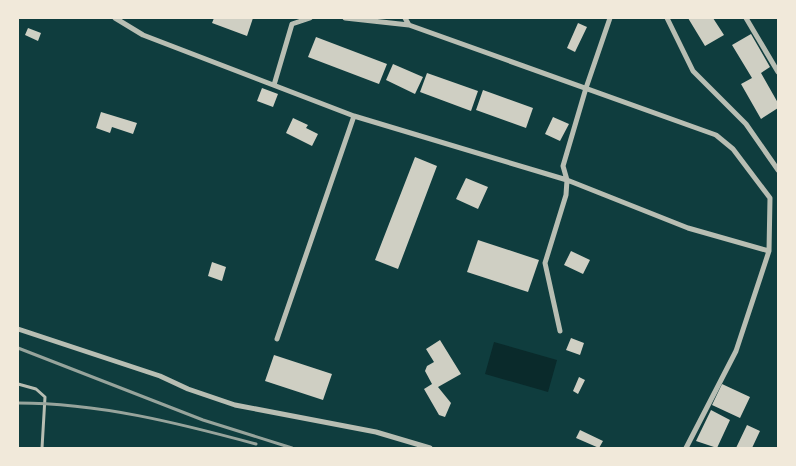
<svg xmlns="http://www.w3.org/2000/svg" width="796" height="466" viewBox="0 0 796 466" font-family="'Playfair Display',serif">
<rect width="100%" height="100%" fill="#0f3d3e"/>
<path fill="#0a2a2b" d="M 494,342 L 557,360 L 548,392 L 485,374 Z"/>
<path fill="#cfcfc3" d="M 214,18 L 253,18 L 247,36 L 212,23 Z
M 688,18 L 713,18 L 724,35 L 705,46 Z
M 578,23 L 587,27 L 575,52 L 567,48 Z
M 28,28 L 41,33 L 38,41 L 25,35 Z
M 751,34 L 770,67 L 761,73 L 778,103 L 778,108 L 761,119 L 741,84 L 752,78 L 732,45 Z
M 316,37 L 387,64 L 379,84 L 308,57 Z
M 393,64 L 423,77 L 415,94 L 386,80 Z
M 427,73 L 478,91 L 471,111 L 420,92 Z
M 262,88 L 278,94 L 273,107 L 257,101 Z
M 483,90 L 533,108 L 526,128 L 476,110 Z
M 101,112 L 137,123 L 133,134 L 112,127 L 110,133 L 96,128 Z
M 553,117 L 569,124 L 560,141 L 545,134 Z
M 293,118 L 308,125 L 306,128 L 318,134 L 312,146 L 286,133 Z
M 415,157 L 437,166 L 398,269 L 375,260 Z
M 466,178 L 488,187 L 478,209 L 456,199 Z
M 478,240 L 539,260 L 528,292 L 467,272 Z
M 571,251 L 590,260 L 583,274 L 564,265 Z
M 212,262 L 226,267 L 222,281 L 208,276 Z
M 571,338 L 584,343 L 580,355 L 566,350 Z
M 440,340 L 461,374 L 438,387 L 451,403 L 445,417 L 439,415 L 424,389 L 432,384 L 425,371 L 427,366 L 434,362 L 426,349 Z
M 274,355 L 332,374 L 323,400 L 265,381 Z
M 579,377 L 585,380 L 578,394 L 573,391 Z
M 722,384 L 750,397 L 740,418 L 712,405 Z
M 711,410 L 730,420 L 717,448 L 696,441 Z
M 747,425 L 760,431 L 752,448 L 736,448 Z
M 580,430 L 603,441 L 599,448 L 576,438 Z"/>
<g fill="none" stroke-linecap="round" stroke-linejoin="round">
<path stroke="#b8beb3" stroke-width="3" d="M 18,384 L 36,389 L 45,397 L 42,448"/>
<path stroke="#b8beb3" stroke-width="5" d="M 115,18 L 143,35 L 354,116 L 567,180 L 688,228 L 769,251 L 736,351 L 686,448
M 345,18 L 409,25 L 716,135 L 733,149 L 770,198 L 769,251
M 405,18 L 409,25
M 667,18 L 693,71 L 746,124 L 778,170
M 746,18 L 778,72
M 274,85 L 292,24 L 310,18
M 18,329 L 160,376 L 188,389 L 235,405 L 376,432 L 430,448
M 560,331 L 545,263 L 566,195 L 567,180 L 563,166 L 586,88 L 610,18
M 277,339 L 354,116"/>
<path stroke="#97a49c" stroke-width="3" d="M 18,348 L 203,420 L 292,448
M 18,403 C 99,403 178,423 256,444"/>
</g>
<rect width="796" height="466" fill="none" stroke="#f1e9da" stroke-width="38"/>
</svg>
